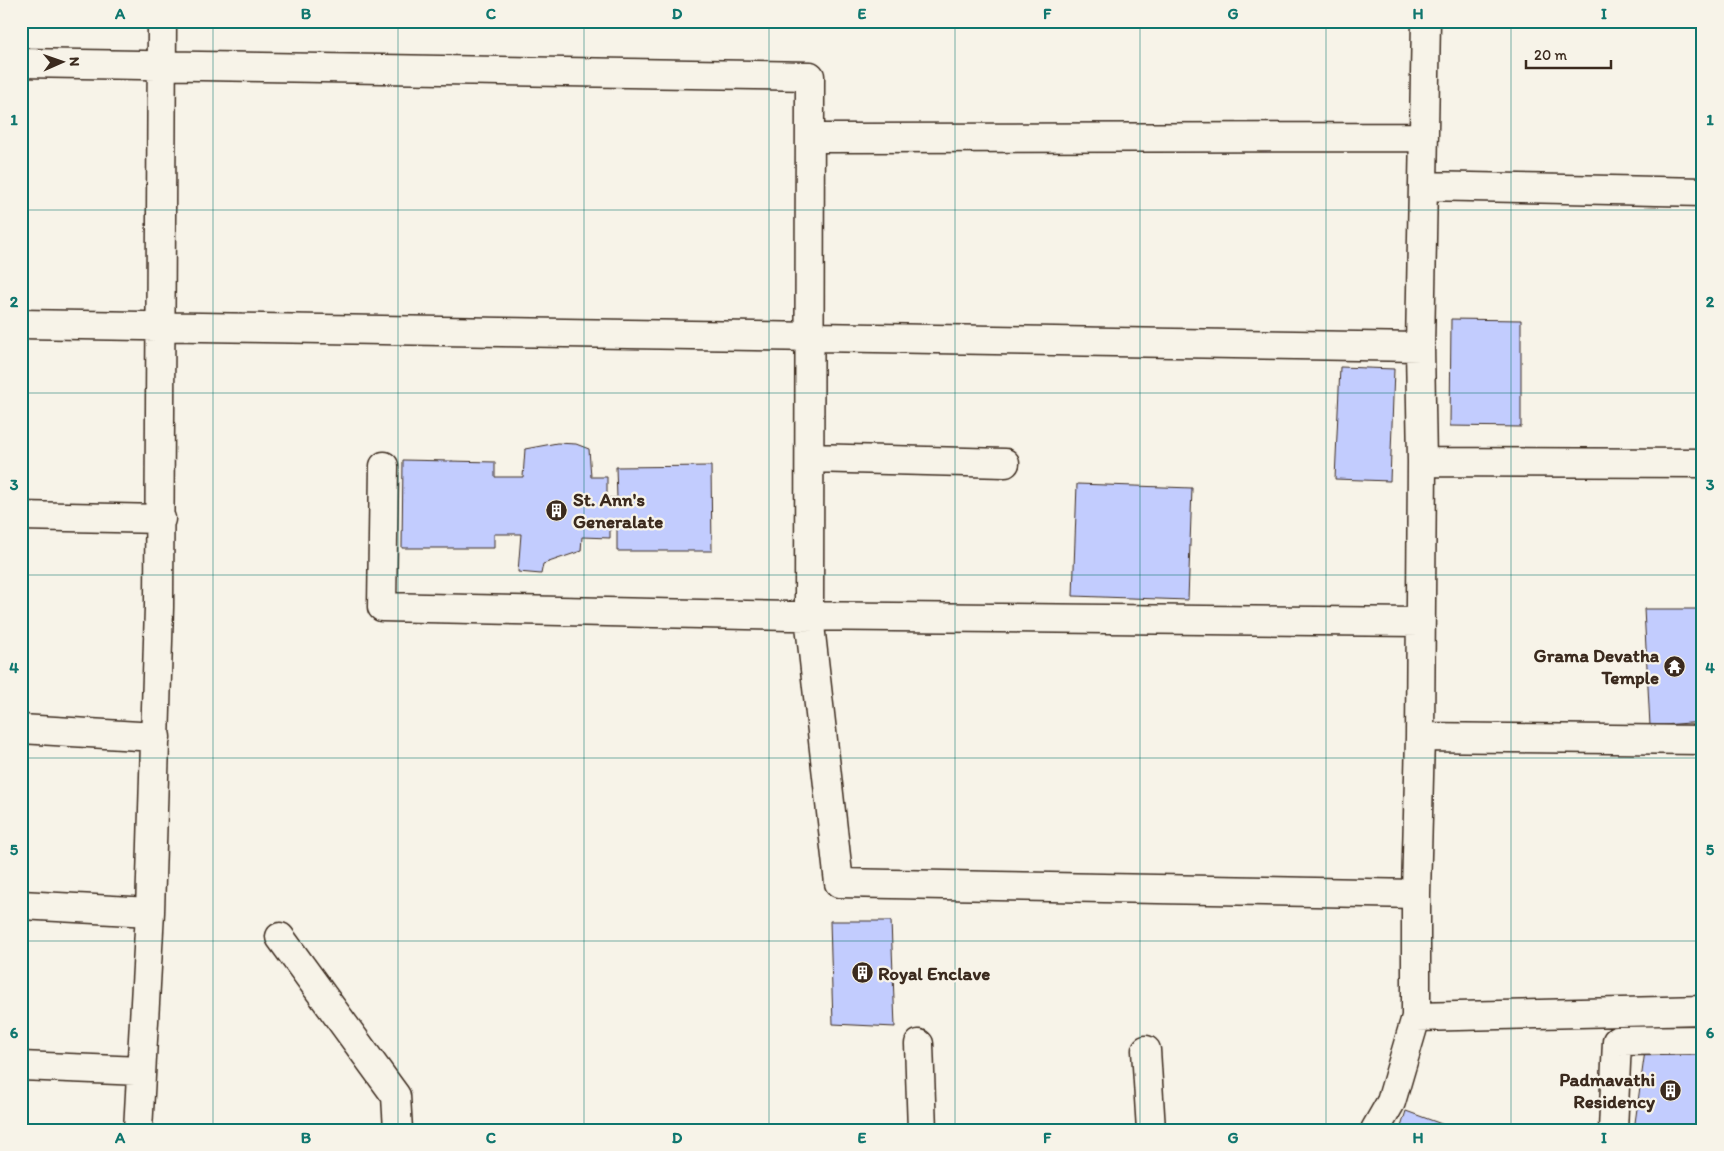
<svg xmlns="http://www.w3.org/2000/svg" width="1724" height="1151" viewBox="0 0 1724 1151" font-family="Itim,sans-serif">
<rect width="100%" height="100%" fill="#f7f3e8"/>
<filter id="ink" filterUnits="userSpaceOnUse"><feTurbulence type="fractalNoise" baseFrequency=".02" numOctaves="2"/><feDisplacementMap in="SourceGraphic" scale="10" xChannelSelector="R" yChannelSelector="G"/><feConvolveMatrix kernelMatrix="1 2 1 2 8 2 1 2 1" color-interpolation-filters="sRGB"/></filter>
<g filter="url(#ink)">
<path fill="#c2ccfe" stroke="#3b2a1e" d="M 1451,319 L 1521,320 L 1521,427 L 1450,426 Z
M 1340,367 L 1394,369 L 1390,481 L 1335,479 Z
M 557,443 L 576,444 L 589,449 L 591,477 L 607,477 L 607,498 L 617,498 L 616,467 L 711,466 L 712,551 L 617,551 L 617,522 L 610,522 L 610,538 L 582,537 L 581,551 L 543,564 L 541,574 L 518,572 L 521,534 L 494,534 L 494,548 L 402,548 L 403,460 L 495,462 L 495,477 L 523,477 L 525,449 Z
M 1077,484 L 1192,488 L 1188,600 L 1073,596 Z
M 1644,609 L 1703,609 L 1703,722 L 1650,726 Z
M 830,921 L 891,921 L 895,1027 L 833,1024 Z
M 1645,1051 L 1703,1051 L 1703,1130 L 1634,1130 Z
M 1406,1111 L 1458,1130 L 1400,1130 Z"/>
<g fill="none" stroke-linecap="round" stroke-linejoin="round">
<defs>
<path id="street" d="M 21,63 L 810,76 L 809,616 L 839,883 L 1416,894
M 810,138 L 1424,137
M 1423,186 L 1703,192
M 21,324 L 1420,347
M 810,458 L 1005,463
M 1422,462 L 1703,463
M 384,466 L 382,607 L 790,616 L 1420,622
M 21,516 L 161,519
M 21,729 L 156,737
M 1420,737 L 1703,740
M 21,905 L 150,912
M 280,937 L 396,1096 L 398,1130
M 1416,1017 L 1703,1010
M 919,1044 L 922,1130
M 1146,1050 L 1151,1130
M 21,1066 L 141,1071
M 138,1130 L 150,912 L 159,607 L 162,21
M 1375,1130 L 1391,1102 L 1416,1017 L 1416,894 L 1420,737 L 1422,462 L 1420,347 L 1426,21
M 1613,1130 L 1617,1041 L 1703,1040"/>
</defs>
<use href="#street" stroke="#3b2a1e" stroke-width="31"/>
<use href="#street" stroke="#f7f3e8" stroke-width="28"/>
</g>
</g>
<path fill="none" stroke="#0f766e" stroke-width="1" stroke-opacity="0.55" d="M 213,21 L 213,1130M 398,21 L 398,1130M 584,21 L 584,1130M 769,21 L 769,1130M 955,21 L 955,1130M 1140,21 L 1140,1130M 1326,21 L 1326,1130M 1511,21 L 1511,1130M 21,210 L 1703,210M 21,393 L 1703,393M 21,575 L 1703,575M 21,758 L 1703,758M 21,941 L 1703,941"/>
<defs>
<symbol id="building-disc" viewBox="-11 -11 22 22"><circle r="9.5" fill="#3b2a1e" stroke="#f7f3e8"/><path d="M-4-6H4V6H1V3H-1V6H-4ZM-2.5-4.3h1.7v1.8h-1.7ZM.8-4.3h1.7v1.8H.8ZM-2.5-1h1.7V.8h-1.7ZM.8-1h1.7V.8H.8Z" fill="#fff"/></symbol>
<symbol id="temple-disc" viewBox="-11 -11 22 22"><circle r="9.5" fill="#3b2a1e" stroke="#f7f3e8"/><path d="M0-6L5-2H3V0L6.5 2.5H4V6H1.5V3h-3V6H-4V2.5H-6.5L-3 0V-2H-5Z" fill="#fff"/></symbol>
</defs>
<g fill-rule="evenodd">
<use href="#building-disc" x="544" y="498" width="25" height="25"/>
<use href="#temple-disc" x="1662" y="654" width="25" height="25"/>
<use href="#building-disc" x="850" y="960" width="25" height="25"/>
<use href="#building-disc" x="1658" y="1078" width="25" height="25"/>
</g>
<g text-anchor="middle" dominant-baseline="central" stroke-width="4.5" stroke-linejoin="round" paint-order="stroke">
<g font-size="19" font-weight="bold" fill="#3b2a1e" stroke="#f7f3e8" text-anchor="start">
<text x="573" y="499">St. Ann's<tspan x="573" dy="22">Generalate</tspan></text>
<text x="1659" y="655" text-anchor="end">Grama Devatha<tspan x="1659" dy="22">Temple</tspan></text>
<text x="878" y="973">Royal Enclave</text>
<text x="1655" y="1079" text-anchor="end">Padmavathi<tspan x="1655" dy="22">Residency</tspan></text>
</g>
</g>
<rect width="1724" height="1151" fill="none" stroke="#f7f3e8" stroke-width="55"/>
<g transform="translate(62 62) rotate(88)" stroke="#f7f3e8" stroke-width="4" paint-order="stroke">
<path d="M0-4L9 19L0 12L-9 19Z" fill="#3b2a1e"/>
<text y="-8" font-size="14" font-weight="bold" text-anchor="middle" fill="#3b2a1e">N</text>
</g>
<path d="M1526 60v8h85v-8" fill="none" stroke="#3b2a1e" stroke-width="2.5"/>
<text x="1534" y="60" font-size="15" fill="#3b2a1e" stroke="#f7f3e8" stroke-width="4" paint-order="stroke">20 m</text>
<rect x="28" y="28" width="1668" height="1096" fill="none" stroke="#0f766e" stroke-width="2"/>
<g font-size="16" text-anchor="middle" font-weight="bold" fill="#0f766e">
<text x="120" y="19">A</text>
<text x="306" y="19">B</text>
<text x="491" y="19">C</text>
<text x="677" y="19">D</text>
<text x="862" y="19">E</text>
<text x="1047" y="19">F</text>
<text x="1233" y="19">G</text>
<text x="1418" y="19">H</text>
<text x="1604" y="19">I</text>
<text x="14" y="125">1</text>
<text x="1710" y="125">1</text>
<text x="14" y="307">2</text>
<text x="1710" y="307">2</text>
<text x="14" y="490">3</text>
<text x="1710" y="490">3</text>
<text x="14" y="673">4</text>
<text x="1710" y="673">4</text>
<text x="14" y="855">5</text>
<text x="1710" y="855">5</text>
<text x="14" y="1038">6</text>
<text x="1710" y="1038">6</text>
<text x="120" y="1143">A</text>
<text x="306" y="1143">B</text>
<text x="491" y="1143">C</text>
<text x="677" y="1143">D</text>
<text x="862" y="1143">E</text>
<text x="1047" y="1143">F</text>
<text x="1233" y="1143">G</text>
<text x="1418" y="1143">H</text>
<text x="1604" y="1143">I</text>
</g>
</svg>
